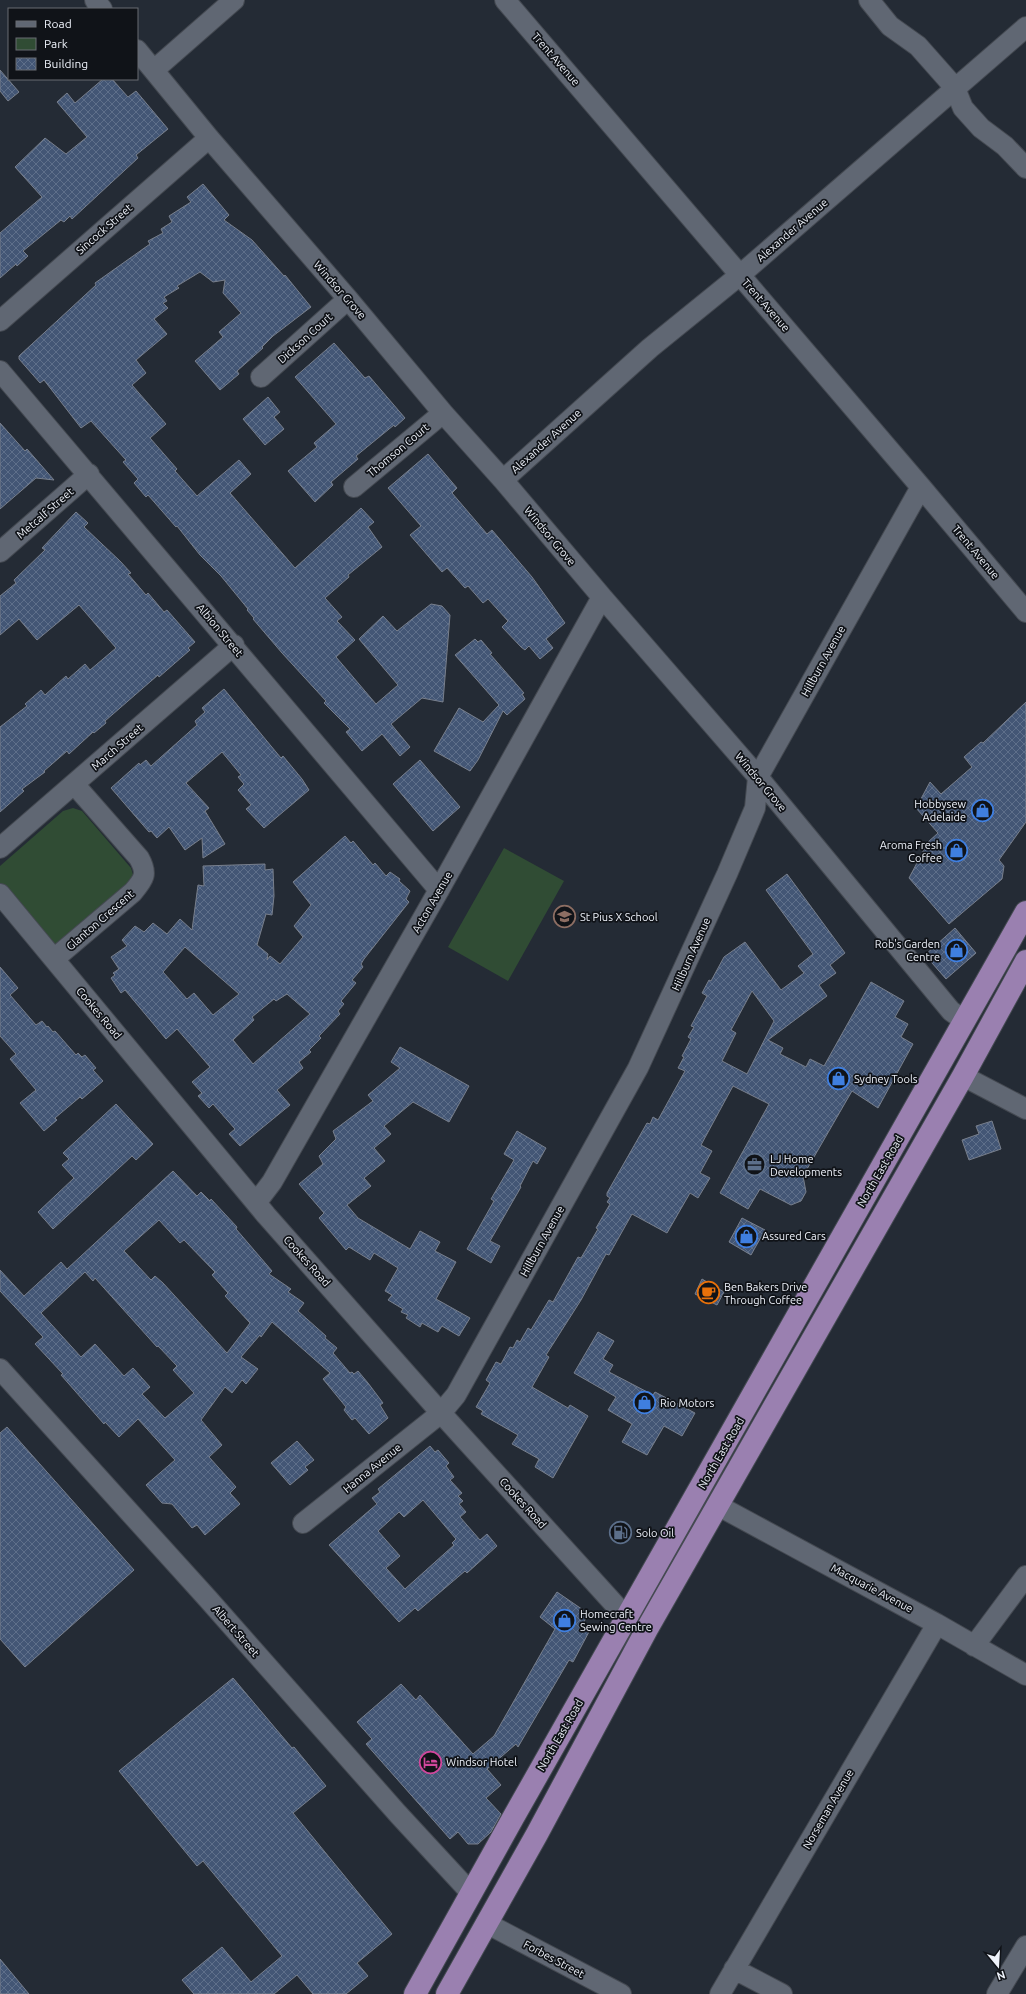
<svg xmlns="http://www.w3.org/2000/svg" width="1026" height="1994" viewBox="0 0 1026 1994" font-family="Ubuntu,sans-serif">
<defs>
<pattern id="building-cross-hatch" width="8" height="8" patternUnits="userSpaceOnUse"><rect width="8" height="8" fill="#435675"/><path d="M0 0l8 8M0 8l8-8" fill="none" stroke="#5e6f8a"/></pattern>
</defs>
<rect width="100%" height="100%" fill="#242b35"/>
<path fill="#304c34" d="M 73,808 L 82,811 L 131,868 L 134,878 L 55,947 L 0,887 L 0,866 L 63,811 Z
M 504,848 L 564,881 L 508,981 L 448,947 Z"/>
<path fill="url(#building-cross-hatch)" stroke="#787f8c" fill-rule="evenodd" d="M 0,70 L 19,92 L 8,101 L 0,91 Z
M 103,79 L 112,79 L 128,97 L 136,91 L 168,129 L 136,155 L 138,158 L 72,219 L 70,216 L 64,222 L 61,220 L 23,251 L 28,256 L 17,266 L 16,264 L 0,278 L 0,233 L 42,197 L 15,167 L 45,138 L 66,154 L 87,137 L 57,102 L 67,93 L 75,103 Z
M 203,184 L 229,215 L 224,220 L 252,240 L 284,276 L 285,275 L 311,307 L 273,336 L 262,347 L 263,348 L 237,371 L 239,374 L 220,390 L 195,361 L 223,337 L 219,332 L 241,313 L 223,293 L 225,280 L 213,282 L 200,272 L 177,286 L 179,288 L 164,297 L 167,301 L 163,303 L 168,308 L 154,319 L 167,334 L 136,360 L 146,373 L 132,385 L 166,424 L 150,438 L 177,469 L 175,471 L 197,496 L 239,460 L 251,474 L 230,493 L 295,568 L 361,508 L 374,522 L 368,527 L 382,547 L 348,575 L 349,577 L 325,598 L 342,617 L 337,621 L 355,640 L 336,657 L 376,704 L 398,685 L 359,639 L 383,616 L 397,631 L 431,604 L 442,606 L 450,615 L 443,702 L 422,698 L 391,724 L 410,747 L 400,756 L 382,734 L 362,751 L 346,732 L 350,729 L 324,703 L 326,701 L 282,653 L 253,619 L 254,618 L 247,610 L 248,609 L 221,576 L 200,555 L 177,526 L 176,527 L 148,495 L 146,497 L 134,483 L 138,479 L 123,462 L 126,460 L 108,440 L 91,421 L 81,428 L 44,380 L 40,383 L 19,359 L 19,356 L 96,285 L 95,283 L 150,244 L 148,241 L 163,233 L 161,229 L 172,222 L 169,216 L 191,202 L 187,197 Z
M 334,343 L 365,378 L 369,376 L 405,418 L 395,427 L 394,425 L 356,456 L 358,459 L 331,482 L 333,485 L 315,502 L 288,471 L 317,447 L 314,443 L 336,424 L 295,377 Z
M 268,397 L 280,412 L 274,417 L 284,429 L 265,445 L 243,419 Z
M 0,423 L 25,451 L 27,449 L 54,480 L 36,478 L 0,509 Z
M 428,454 L 457,488 L 452,493 L 487,534 L 492,530 L 532,577 L 565,623 L 546,639 L 553,648 L 540,659 L 529,646 L 525,650 L 521,647 L 502,627 L 508,621 L 488,599 L 483,603 L 468,586 L 465,588 L 447,568 L 442,572 L 410,535 L 421,526 L 388,488 Z
M 76,512 L 88,523 L 84,527 L 120,561 L 131,573 L 128,574 L 146,595 L 148,593 L 164,612 L 167,610 L 195,642 L 188,648 L 190,650 L 159,677 L 158,675 L 105,721 L 106,723 L 94,733 L 93,732 L 69,754 L 67,751 L 44,771 L 45,772 L 22,789 L 24,791 L 0,812 L 0,727 L 27,706 L 25,704 L 41,690 L 45,695 L 66,676 L 68,679 L 85,664 L 90,670 L 116,648 L 79,605 L 37,640 L 19,619 L 0,635 L 0,596 L 16,583 L 14,580 L 45,550 L 42,548 Z
M 475,639 L 478,642 L 481,640 L 492,653 L 490,654 L 524,693 L 522,694 L 525,699 L 507,715 L 503,711 L 478,760 L 470,771 L 434,751 L 459,708 L 483,722 L 499,705 L 455,655 Z
M 224,689 L 271,746 L 281,758 L 283,756 L 302,779 L 309,790 L 264,828 L 246,809 L 251,805 L 238,790 L 244,784 L 238,777 L 241,775 L 222,752 L 186,783 L 209,808 L 205,811 L 225,844 L 203,858 L 202,838 L 185,850 L 169,827 L 157,838 L 151,831 L 149,832 L 111,788 L 139,763 L 140,765 L 146,760 L 151,766 L 197,725 L 195,721 L 205,712 L 202,708 Z
M 1026,702 L 1026,822 L 999,860 L 1004,866 L 1002,879 L 949,924 L 909,878 L 928,842 L 938,833 L 916,808 L 930,782 L 941,794 L 972,767 L 964,757 L 981,742 L 983,743 Z
M 420,760 L 460,807 L 433,831 L 393,784 Z
M 345,836 L 351,843 L 353,841 L 373,865 L 375,863 L 386,876 L 390,872 L 400,879 L 399,881 L 410,891 L 406,899 L 409,902 L 364,959 L 361,964 L 363,967 L 352,980 L 356,983 L 341,1001 L 344,1004 L 338,1011 L 340,1014 L 319,1036 L 321,1038 L 309,1050 L 311,1052 L 299,1062 L 303,1068 L 277,1090 L 290,1105 L 240,1146 L 229,1134 L 235,1129 L 213,1104 L 209,1108 L 198,1096 L 202,1093 L 192,1082 L 210,1067 L 177,1029 L 166,1039 L 125,990 L 121,993 L 111,978 L 115,975 L 113,973 L 119,969 L 111,957 L 127,946 L 122,940 L 135,926 L 144,932 L 153,923 L 167,934 L 180,919 L 192,930 L 198,885 L 204,886 L 203,866 L 265,864 L 265,870 L 273,869 L 274,896 L 272,915 L 266,914 L 257,945 L 268,954 L 267,960 L 270,956 L 280,964 L 303,937 L 294,926 L 311,905 L 293,882 ZM 185,947 L 239,994 L 213,1015 L 194,993 L 187,999 L 163,972 ZM 287,994 L 310,1014 L 253,1064 L 233,1040 L 254,1020 L 252,1017 L 274,999 L 276,1001 Z
M 787,874 L 845,953 L 830,965 L 836,973 L 819,985 L 827,996 L 768,1040 L 783,1048 L 780,1054 L 806,1067 L 810,1059 L 824,1066 L 871,982 L 904,1001 L 895,1017 L 908,1024 L 901,1037 L 913,1044 L 878,1108 L 852,1091 L 803,1176 L 806,1192 L 801,1201 L 791,1205 L 760,1189 L 748,1209 L 720,1193 L 769,1104 L 733,1086 L 701,1145 L 712,1151 L 700,1173 L 710,1178 L 698,1198 L 690,1193 L 667,1233 L 632,1214 L 609,1255 L 606,1254 L 581,1300 L 546,1355 L 549,1357 L 532,1387 L 568,1408 L 570,1405 L 588,1416 L 553,1478 L 535,1467 L 539,1459 L 512,1444 L 518,1435 L 481,1414 L 483,1411 L 476,1407 L 490,1383 L 486,1380 L 496,1362 L 501,1364 L 510,1347 L 513,1348 L 517,1340 L 520,1342 L 528,1328 L 531,1330 L 549,1300 L 553,1302 L 578,1257 L 581,1258 L 598,1229 L 596,1228 L 610,1204 L 607,1202 L 610,1198 L 607,1196 L 607,1193 L 647,1123 L 650,1124 L 653,1117 L 658,1120 L 685,1071 L 678,1068 L 684,1057 L 682,1056 L 691,1039 L 688,1037 L 694,1027 L 691,1026 L 707,996 L 702,993 L 709,980 L 711,981 L 724,957 L 745,942 L 781,990 L 804,973 L 798,966 L 813,954 L 766,890 ZM 752,991 L 774,1021 L 747,1074 L 722,1061 L 736,1033 L 731,1030 Z
M 955,928 L 976,953 L 946,979 L 925,955 Z
M 0,967 L 18,988 L 10,995 L 36,1025 L 42,1021 L 47,1027 L 48,1026 L 53,1032 L 55,1031 L 76,1055 L 78,1053 L 82,1057 L 85,1055 L 96,1068 L 93,1070 L 103,1081 L 82,1099 L 80,1097 L 55,1118 L 57,1120 L 44,1131 L 20,1103 L 36,1090 L 10,1059 L 16,1054 L 0,1036 Z
M 400,1047 L 469,1086 L 449,1122 L 413,1102 L 384,1126 L 391,1134 L 374,1148 L 385,1161 L 364,1178 L 371,1186 L 347,1205 L 358,1218 L 410,1249 L 420,1231 L 440,1242 L 435,1251 L 456,1262 L 436,1299 L 470,1318 L 459,1336 L 442,1326 L 438,1332 L 422,1323 L 420,1327 L 406,1318 L 408,1315 L 401,1312 L 403,1309 L 388,1300 L 392,1295 L 385,1291 L 398,1268 L 374,1253 L 370,1260 L 349,1247 L 346,1250 L 319,1218 L 324,1213 L 299,1184 L 323,1164 L 319,1156 L 336,1139 L 333,1131 L 373,1101 L 368,1095 L 400,1068 L 391,1062 Z
M 116,1104 L 153,1144 L 136,1160 L 132,1156 L 53,1229 L 38,1212 L 74,1178 L 62,1165 L 69,1159 L 63,1153 Z
M 992,1121 L 1001,1149 L 969,1160 L 962,1140 L 979,1134 L 976,1126 Z
M 517,1131 L 546,1148 L 537,1164 L 533,1161 L 520,1186 L 521,1187 L 490,1241 L 500,1246 L 491,1263 L 467,1249 L 494,1201 L 491,1199 L 514,1160 L 504,1154 Z
M 173,1171 L 197,1196 L 201,1192 L 210,1201 L 211,1199 L 237,1227 L 236,1229 L 272,1271 L 269,1274 L 291,1289 L 288,1292 L 304,1303 L 298,1311 L 326,1336 L 325,1338 L 337,1348 L 333,1353 L 350,1373 L 352,1372 L 354,1374 L 358,1371 L 368,1383 L 383,1403 L 380,1405 L 388,1418 L 369,1434 L 355,1418 L 352,1420 L 344,1410 L 346,1407 L 323,1379 L 330,1373 L 272,1322 L 261,1337 L 260,1335 L 241,1357 L 258,1369 L 246,1384 L 242,1380 L 232,1393 L 225,1387 L 201,1420 L 222,1445 L 209,1457 L 236,1487 L 230,1493 L 240,1504 L 205,1535 L 197,1525 L 192,1528 L 172,1504 L 162,1503 L 146,1485 L 175,1460 L 138,1419 L 119,1437 L 105,1422 L 104,1424 L 61,1375 L 63,1374 L 35,1344 L 43,1337 L 0,1291 L 0,1270 L 24,1296 L 61,1262 L 67,1269 ZM 159,1220 L 180,1243 L 184,1240 L 215,1272 L 212,1275 L 228,1293 L 225,1296 L 250,1323 L 227,1353 L 163,1283 L 155,1276 L 151,1280 L 124,1251 ZM 85,1272 L 93,1281 L 95,1278 L 157,1347 L 158,1346 L 177,1366 L 173,1370 L 194,1393 L 165,1418 L 142,1394 L 150,1387 L 133,1368 L 124,1376 L 95,1344 L 81,1357 L 41,1313 Z
M 742,1218 L 765,1230 L 751,1255 L 729,1242 Z
M 702,1279 L 724,1292 L 717,1305 L 695,1294 Z
M 598,1332 L 614,1341 L 603,1359 L 613,1365 L 609,1372 L 653,1395 L 655,1392 L 695,1413 L 682,1436 L 664,1426 L 647,1455 L 622,1442 L 632,1424 L 608,1410 L 616,1397 L 574,1373 Z
M 7,1427 L 134,1570 L 25,1667 L 0,1639 L 0,1433 Z
M 297,1441 L 314,1460 L 305,1467 L 308,1470 L 290,1485 L 271,1463 Z
M 430,1446 L 435,1452 L 438,1450 L 449,1463 L 446,1466 L 454,1477 L 450,1480 L 462,1493 L 458,1496 L 463,1501 L 459,1504 L 466,1512 L 460,1517 L 480,1540 L 487,1534 L 497,1546 L 467,1573 L 465,1571 L 418,1611 L 415,1608 L 399,1622 L 329,1545 L 377,1504 L 372,1498 L 380,1492 L 378,1489 ZM 423,1500 L 456,1539 L 452,1543 L 454,1545 L 405,1589 L 386,1568 L 400,1556 L 378,1531 L 399,1512 L 404,1517 Z
M 557,1592 L 589,1614 L 583,1623 L 591,1628 L 573,1662 L 569,1660 L 518,1747 L 516,1744 L 487,1769 L 501,1785 L 486,1798 L 501,1814 L 491,1832 L 478,1844 L 468,1844 L 458,1832 L 450,1839 L 366,1744 L 372,1739 L 357,1722 L 401,1684 L 416,1700 L 420,1695 L 473,1754 L 494,1736 L 555,1629 L 540,1617 Z
M 233,1678 L 292,1748 L 294,1747 L 326,1786 L 293,1813 L 392,1934 L 357,1963 L 368,1976 L 346,1994 L 313,1994 L 297,1975 L 274,1994 L 194,1994 L 182,1980 L 222,1947 L 251,1982 L 282,1956 L 203,1861 L 197,1866 L 119,1771 Z
M 0,1959 L 29,1994 L 0,1994 Z"/>
<g fill="none" stroke-linecap="round" stroke-linejoin="round">
<defs>
<path id="minor" d="M 95,0 L 102,9
M 505,0 L 921,487 L 1026,612
M 869,0 L 890,26 L 918,46 L 949,81 L 955,88 L 963,108 L 981,128 L 1005,146 L 1026,168
M 137,50 L 209,138 L 348,299 L 443,413 L 503,480 L 602,597 L 758,777 L 951,1011 L 965,1021
M 154,70 L 234,0
M 0,321 L 209,138
M 0,371 L 439,890
M 261,377 L 348,299
M 503,480 L 650,348 L 740,275 L 1026,27
M 354,487 L 443,413
M 0,552 L 89,474
M 0,848 L 234,645
M 0,894 L 266,1215 L 441,1413 L 627,1618
M 54,959 L 133,892 C 144,879 148,874 139,858 L 74,784
M 963,1076 L 1026,1109
M 256,1203 L 272,1182 L 439,890 L 602,597
M 0,1369 L 208,1599 L 398,1814 L 471,1893
M 717,1505 L 937,1624 L 1026,1675
M 303,1523 L 441,1413 L 456,1395 L 638,1068 L 727,874 L 755,808 L 758,777 L 921,487
M 974,1646 L 1026,1576
M 486,1923 L 621,1994
M 734,1969 L 782,1994
M 720,1994 L 937,1624
M 997,1994 L 1026,1946"/>
<path id="trunk" d="M 415,1994 L 513,1818 L 1026,912
M 447,1994 L 537,1834 L 647,1629 L 963,1076 L 1026,961"/>
</defs>
<use href="#minor" stroke="#444951" stroke-width="22"/>
<use href="#trunk" stroke="#444951" stroke-width="24"/>
<use href="#minor" stroke="#606773" stroke-width="20"/>
<use href="#trunk" stroke="#9a80b0" stroke-width="22"/>
</g>
<defs>
<symbol id="shop-ring" viewBox="-11 -11 22 22"><circle r="9.5" fill="#101318" stroke="#3f7fe0" stroke-width="1.5"/><path d="M-5-2.5h2.3a2.7 3.5 0 0 1 5.4 0H5L5.5 6h-11ZM-1.5-2.5h3a1.5 2.3 0 0 0-3 0Z" fill="#3f7fe0"/></symbol>
<symbol id="school-ring" viewBox="-11 -11 22 22"><circle r="9.5" fill="#101318" stroke="#8d6e63" stroke-width="1.5"/><path d="M0-5L7-2L0 1L-7-2ZM-4 1L0 2.5L4 1V4Q0 6-4 4Z" fill="#8d6e63"/></symbol>
<symbol id="office-ring" viewBox="-11 -11 22 22"><circle r="9.5" fill="#101318" stroke="#5c6f8a" stroke-width="1.5"/><path d="M-6-3h4V-5.5h4V-3h4V5H-6ZM-1-4.5V-3h2v-1.5ZM-6 0V1H6V0Z" fill="#5c6f8a"/></symbol>
<symbol id="cafe-ring" viewBox="-11 -11 22 22"><circle r="9.5" fill="#101318" stroke="#e8710a" stroke-width="1.5"/><path d="M-5.5-4.5H6V0H3Q3 3.5 0 3.5H-2.5Q-5.5 3.5-5.5 0ZM3-3.2v2h1.7v-2ZM-6 4.5H4V6H-6Z" fill="#e8710a"/></symbol>
<symbol id="fuel-ring" viewBox="-11 -11 22 22"><circle r="9.5" fill="#101318" stroke="#5c6f8a" stroke-width="1.5"/><path d="M-5.5-6h7V0h2V4h1.3V-2.5L3-4.5l.8-.8L6-3V5H2.5V1h-1V6h-7ZM-4.2-4.7v3.2H.2V-4.7Z" fill="#5c6f8a"/></symbol>
<symbol id="hotel-ring" viewBox="-11 -11 22 22"><circle r="9.5" fill="#101318" stroke="#d1479c" stroke-width="1.5"/><path d="M-6-4.5h1.5V1H6V5H4.5V3h-9V5H-6ZM-4 0a1.8 1.8 0 1 1 3.6 0ZM.5 0V-2.5h3Q6-2.5 6 0Z" fill="#d1479c"/></symbol>
</defs>
<g fill-rule="evenodd">
<use href="#shop-ring" x="970" y="798" width="25" height="25"/>
<use href="#shop-ring" x="944" y="838" width="25" height="25"/>
<use href="#school-ring" x="552" y="904" width="25" height="25"/>
<use href="#shop-ring" x="944" y="938" width="25" height="25"/>
<use href="#shop-ring" x="826" y="1066" width="25" height="25"/>
<use href="#office-ring" x="742" y="1152" width="25" height="25"/>
<use href="#shop-ring" x="734" y="1224" width="25" height="25"/>
<use href="#cafe-ring" x="696" y="1280" width="25" height="25"/>
<use href="#shop-ring" x="632" y="1390" width="25" height="25"/>
<use href="#fuel-ring" x="608" y="1520" width="25" height="25"/>
<use href="#shop-ring" x="552" y="1608" width="25" height="25"/>
<use href="#hotel-ring" x="418" y="1750" width="25" height="25"/>
</g>
<g text-anchor="middle" dominant-baseline="central" stroke-width="3.5" stroke-linejoin="round" paint-order="stroke">
<g font-size="11" fill="#eef2fa" stroke="#101318">
<text transform="translate(556 59) rotate(49)">Trent Avenue</text>
<text transform="translate(104 229) rotate(-41)">Sincock Street</text>
<text transform="translate(792 230) rotate(-41)">Alexander Avenue</text>
<text transform="translate(340 290) rotate(49)">Windsor Grove</text>
<text transform="translate(766 305) rotate(49)">Trent Avenue</text>
<text transform="translate(305 338) rotate(-42)">Dickson Court</text>
<text transform="translate(546 441) rotate(-42)">Alexander Avenue</text>
<text transform="translate(398 450) rotate(-40)">Thomson Court</text>
<text transform="translate(45 513) rotate(-41)">Metcalf Street</text>
<text transform="translate(550 536) rotate(50)">Windsor Grove</text>
<text transform="translate(976 552) rotate(50)">Trent Avenue</text>
<text transform="translate(220 630) rotate(50)">Albion Street</text>
<text transform="translate(823 661) rotate(-61)">Hillburn Avenue</text>
<text transform="translate(117 747) rotate(-41)">March Street</text>
<text transform="translate(761 782) rotate(50)">Windsor Grove</text>
<text transform="translate(432 902) rotate(-60)">Acton Avenue</text>
<text transform="translate(100 920) rotate(-41)">Glanton Crescent</text>
<text transform="translate(691 954) rotate(-66)">Hillburn Avenue</text>
<text transform="translate(99 1013) rotate(50)">Cookes Road</text>
<text transform="translate(880 1171) rotate(-60)">North East Road</text>
<text transform="translate(542 1241) rotate(-61)">Hillburn Avenue</text>
<text transform="translate(307 1261) rotate(48)">Cookes Road</text>
<text transform="translate(721 1453) rotate(-60)">North East Road</text>
<text transform="translate(372 1468) rotate(-39)">Hanna Avenue</text>
<text transform="translate(523 1503) rotate(48)">Cookes Road</text>
<text transform="translate(872 1588) rotate(28)">Macquarie Avenue</text>
<text transform="translate(236 1631) rotate(49)">Albert Street</text>
<text transform="translate(560 1735) rotate(-60)">North East Road</text>
<text transform="translate(828 1809) rotate(-60)">Norseman Avenue</text>
<text transform="translate(554 1959) rotate(28)">Forbes Street</text>
</g>
<g font-size="11" fill="#eef2fa" stroke="#101318" text-anchor="start">
<text x="966" y="804" text-anchor="end">Hobbysew<tspan x="966" dy="13">Adelaide</tspan></text>
<text x="942" y="845" text-anchor="end">Aroma Fresh<tspan x="942" dy="13">Coffee</tspan></text>
<text x="580" y="917">St Pius X School</text>
<text x="940" y="944" text-anchor="end">Rob's Garden<tspan x="940" dy="13">Centre</tspan></text>
<text x="854" y="1079">Sydney Tools</text>
<text x="770" y="1159">LJ Home<tspan x="770" dy="13">Developments</tspan></text>
<text x="762" y="1236">Assured Cars</text>
<text x="724" y="1287">Ben Bakers Drive<tspan x="724" dy="13">Through Coffee</tspan></text>
<text x="660" y="1403">Rio Motors</text>
<text x="636" y="1533">Solo Oil</text>
<text x="580" y="1614">Homecraft<tspan x="580" dy="13">Sewing Centre</tspan></text>
<text x="446" y="1762">Windsor Hotel</text>
</g>
</g>
<rect x="8" y="8" width="130" height="72" fill="#101318" stroke="#696c72"/>
<rect x="16" y="21" width="20" height="6" fill="#606773" stroke="#696c72"/>
<text x="44" y="28" font-size="12" fill="#eef2fa">Road</text>
<rect x="16" y="38" width="20" height="12" fill="#304c34" stroke="#696c72"/>
<text x="44" y="48" font-size="12" fill="#eef2fa">Park</text>
<rect x="16" y="58" width="20" height="12" fill="url(#building-cross-hatch)" stroke="#696c72"/>
<text x="44" y="68" font-size="12" fill="#eef2fa">Building</text>
<g transform="translate(998 1966) rotate(162)" stroke="#101318" stroke-width="3" paint-order="stroke">
<path d="M0-3L7 15L0 10L-7 15Z" fill="#eef2fa"/>
<text y="-6" font-size="11" font-weight="bold" text-anchor="middle" fill="#eef2fa">N</text>
</g>
</svg>
